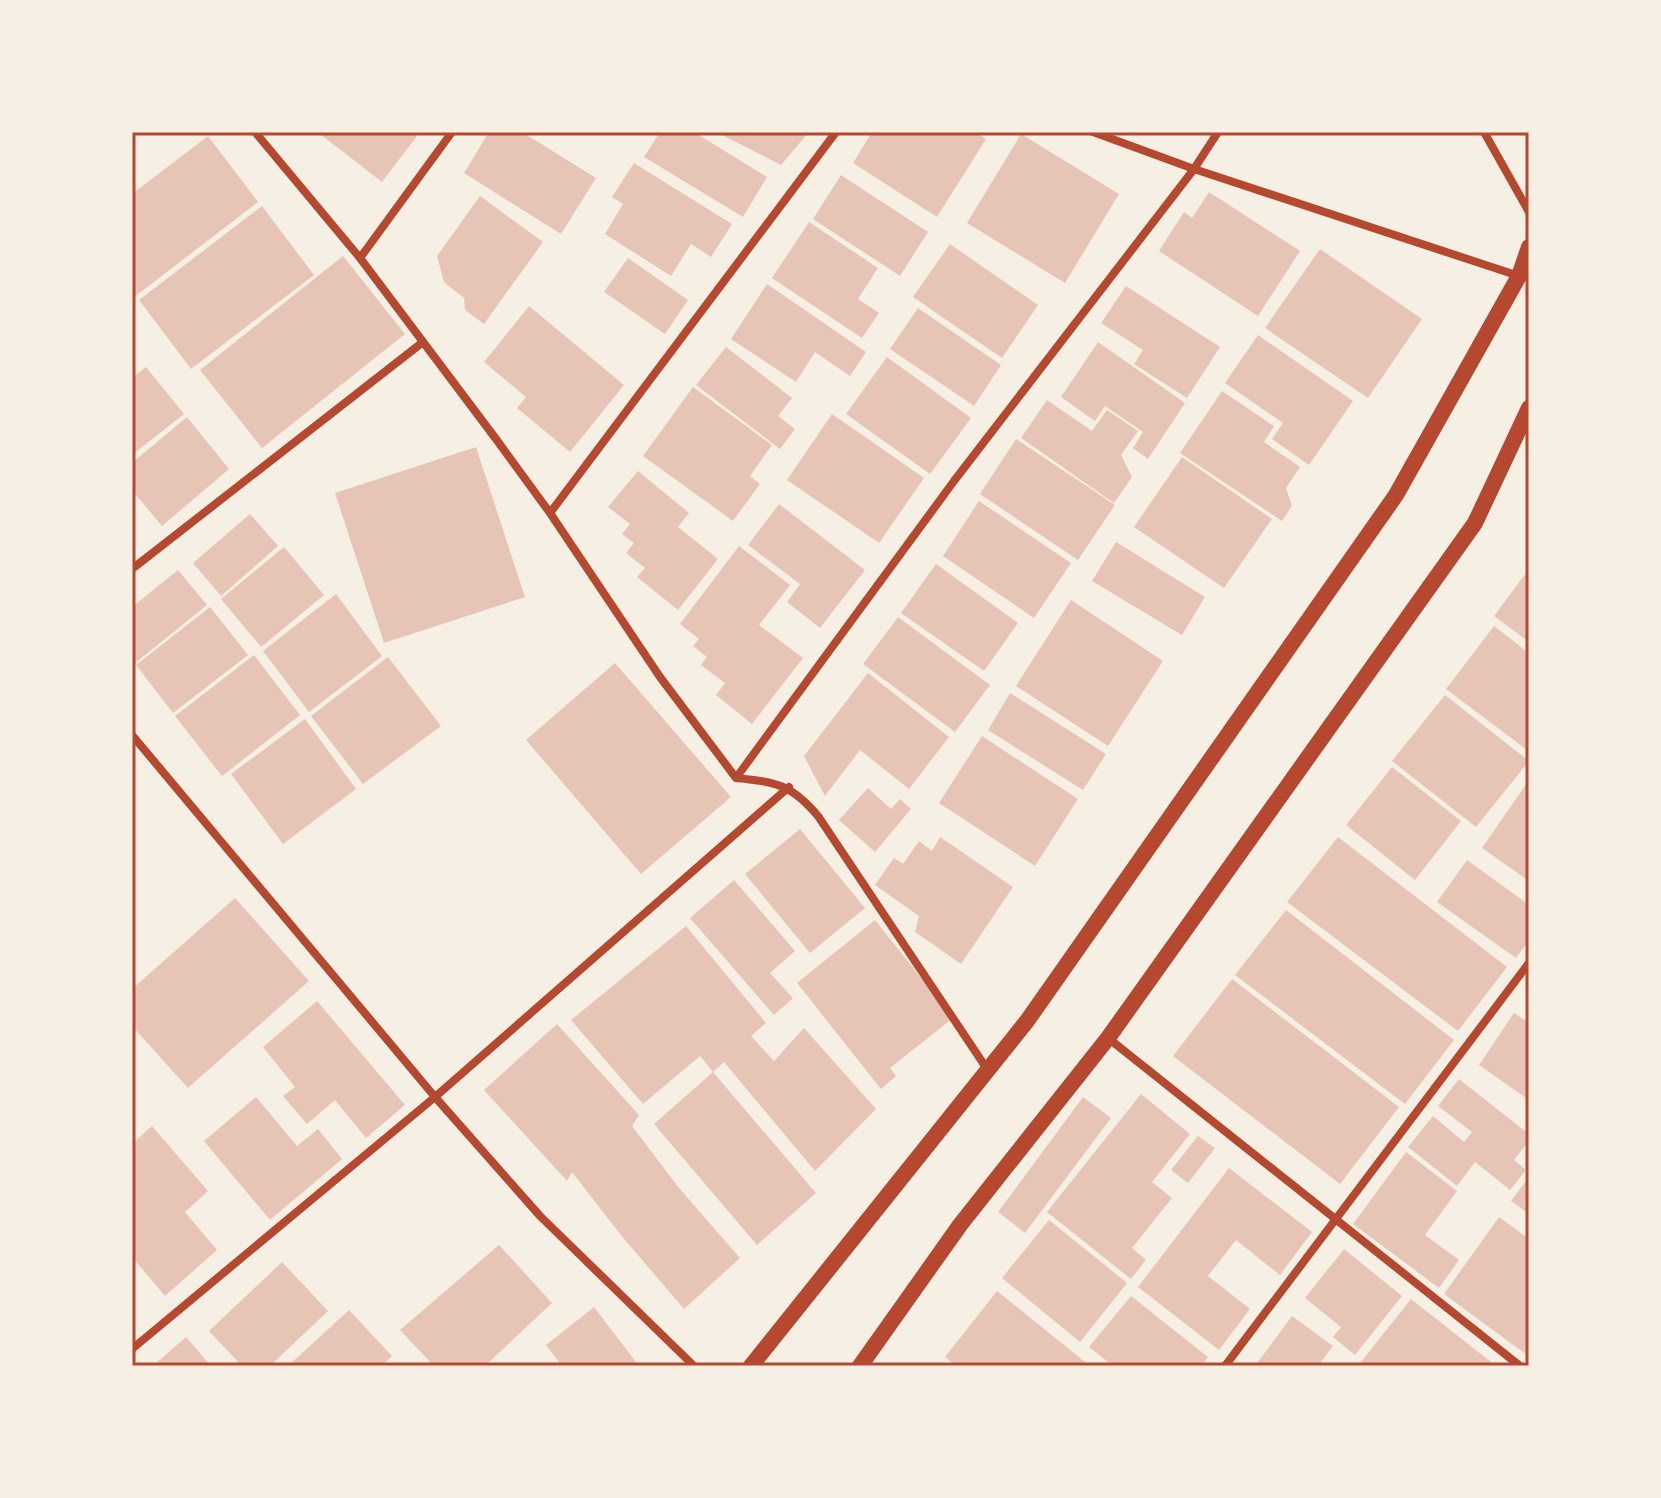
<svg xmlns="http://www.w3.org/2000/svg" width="1661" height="1498" viewBox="0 0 1661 1498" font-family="'Nunito Sans',sans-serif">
<rect width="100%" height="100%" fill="#f6efe4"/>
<path fill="#e6c5b7" d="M 322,132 L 420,132 L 382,182 L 320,134 Z
M 489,132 L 522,132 L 596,178 L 561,234 L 464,173 Z
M 660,132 L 694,132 L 767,177 L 743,217 L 644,157 Z
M 716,132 L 809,132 L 781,165 Z
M 872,132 L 975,132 L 986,139 L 937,217 L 853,163 Z
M 1021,134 L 1119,194 L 1065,283 L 967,223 Z
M 208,136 L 258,202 L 133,298 L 132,194 Z
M 634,163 L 732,224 L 711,257 L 691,244 L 671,276 L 605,234 L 623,204 L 612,197 Z
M 841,175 L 928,232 L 900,276 L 813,219 Z
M 1209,192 L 1300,251 L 1258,316 L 1159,251 L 1184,212 L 1192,218 Z
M 480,196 L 543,242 L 484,324 L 465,310 L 464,298 L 444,282 L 437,256 Z
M 262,206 L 314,275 L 191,369 L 139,300 Z
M 809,222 L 878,268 L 858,299 L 879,313 L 862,338 L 772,278 Z
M 950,244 L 1038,305 L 1002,358 L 913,297 Z
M 1320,249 L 1422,319 L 1368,398 L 1265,328 Z
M 343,256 L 405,334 L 262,448 L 200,370 Z
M 628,258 L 688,300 L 665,334 L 604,292 Z
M 767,284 L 866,352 L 850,376 L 815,352 L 796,382 L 731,339 Z
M 1126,286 L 1220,347 L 1187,398 L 1134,364 L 1143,350 L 1101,323 Z
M 529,306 L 624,385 L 570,452 L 517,408 L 526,397 L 484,362 Z
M 918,308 L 1001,365 L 974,406 L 890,349 Z
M 1258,335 L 1353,401 L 1309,465 L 1272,439 L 1283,423 L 1225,383 Z
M 1098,342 L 1185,403 L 1148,459 L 1133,448 L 1143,432 L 1105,406 L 1095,421 L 1061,397 Z
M 726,347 L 792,398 L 778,416 L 795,429 L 780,449 L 696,385 Z
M 887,357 L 971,418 L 930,474 L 846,414 Z
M 146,367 L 184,414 L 132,455 L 132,378 Z
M 693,387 L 772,445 L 750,476 L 760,484 L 733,521 L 643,456 Z
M 1222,391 L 1274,426 L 1264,442 L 1300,467 L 1286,488 L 1292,506 L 1282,521 L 1180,453 Z
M 1047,400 L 1092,431 L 1107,410 L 1138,431 L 1121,455 L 1132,477 L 1114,503 L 1021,438 Z
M 832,414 L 924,478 L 879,543 L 787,480 Z
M 187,417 L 229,469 L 162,526 L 132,490 L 132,463 Z
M 1016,439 L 1115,505 L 1078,560 L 980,494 Z
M 476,447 L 525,597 L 384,643 L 335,493 Z
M 1182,457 L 1272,519 L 1224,588 L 1134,527 Z
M 638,471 L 689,513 L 678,527 L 718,559 L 678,610 L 637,577 L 645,568 L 626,553 L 634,543 L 622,534 L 630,524 L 608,507 Z
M 979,501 L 1071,563 L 1034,618 L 943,556 Z
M 779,504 L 865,570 L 820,628 L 787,602 L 800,584 L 748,545 Z
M 250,514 L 278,546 L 221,596 L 193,563 Z
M 1116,542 L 1205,597 L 1182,635 L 1092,581 Z
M 739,546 L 790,585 L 759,625 L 803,658 L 752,724 L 716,695 L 725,683 L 701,665 L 707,657 L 693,646 L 699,639 L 680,624 Z
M 284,547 L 324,595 L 261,647 L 221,599 Z
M 936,564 L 1018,623 L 984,671 L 901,613 Z
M 1529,569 L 1529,642 L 1494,616 Z
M 178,570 L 207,605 L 134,664 L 132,662 L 132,607 Z
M 336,594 L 382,656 L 309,712 L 263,651 Z
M 1071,600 L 1163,661 L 1108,746 L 1016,686 Z
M 210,607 L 248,655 L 173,713 L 136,665 Z
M 898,617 L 990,685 L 955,732 L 863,664 Z
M 1494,626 L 1529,653 L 1529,747 L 1527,750 L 1446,689 Z
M 254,655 L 300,715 L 222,776 L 175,716 Z
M 388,657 L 441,726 L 363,784 L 311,716 Z
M 615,663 L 731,797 L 641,874 L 526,740 Z
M 868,673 L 949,737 L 909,789 L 860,750 L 825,796 L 804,756 Z
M 1010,693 L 1106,754 L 1083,790 L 988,730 Z
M 1445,695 L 1529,761 L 1476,827 L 1392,761 Z
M 305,719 L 356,789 L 283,844 L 231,774 Z
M 982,736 L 1078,799 L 1035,866 L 939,803 Z
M 1392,767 L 1461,821 L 1415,880 L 1346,825 Z
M 1529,780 L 1529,881 L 1482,848 Z
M 868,788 L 891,809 L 900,799 L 911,809 L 875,852 L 839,820 Z
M 800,829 L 865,908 L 810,953 L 745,874 Z
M 940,837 L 1013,887 L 961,964 L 915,932 L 919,916 L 875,885 L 894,858 L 903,864 L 919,841 L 932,851 Z
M 1338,837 L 1507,967 L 1458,1031 L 1287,902 Z
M 1467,860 L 1529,905 L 1529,940 L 1516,958 L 1437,902 Z
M 734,880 L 795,951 L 770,973 L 793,998 L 774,1015 L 690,918 Z
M 235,898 L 309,981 L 188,1088 L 132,1026 L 132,989 Z
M 1286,910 L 1454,1040 L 1405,1104 L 1235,975 Z
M 875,920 L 953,1018 L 890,1068 L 896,1076 L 881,1089 L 797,983 Z
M 686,926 L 766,1023 L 751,1036 L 774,1061 L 804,1028 L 876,1109 L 815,1171 L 724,1062 L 713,1072 L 816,1193 L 757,1245 L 654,1124 L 713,1072 L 700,1056 L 643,1104 L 571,1020 Z
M 1232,979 L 1399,1107 L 1340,1184 L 1173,1056 Z
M 317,1001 L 405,1105 L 366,1138 L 335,1100 L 307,1124 L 283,1096 L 295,1087 L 263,1047 Z
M 1514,1013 L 1529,1023 L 1529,1100 L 1479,1065 Z
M 557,1024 L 639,1115 L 632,1126 L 679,1188 L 740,1258 L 684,1309 L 620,1234 L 572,1172 L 567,1181 L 484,1090 Z
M 1459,1079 L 1529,1134 L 1529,1141 L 1514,1160 L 1526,1170 L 1510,1190 L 1475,1162 L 1457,1186 L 1408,1147 L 1433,1116 L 1464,1142 L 1472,1132 L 1438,1106 Z
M 1141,1094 L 1190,1134 L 1152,1182 L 1172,1198 L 1132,1248 L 1146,1260 L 1131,1279 L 1047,1212 Z
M 256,1097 L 297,1146 L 318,1129 L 342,1159 L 270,1220 L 204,1141 Z
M 1083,1097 L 1111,1118 L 1025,1233 L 998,1212 Z
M 152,1126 L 208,1191 L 185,1212 L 217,1250 L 165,1296 L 132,1257 L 132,1144 Z
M 1198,1136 L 1215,1148 L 1188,1183 L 1171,1170 Z
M 1406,1152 L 1457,1191 L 1425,1235 L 1459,1260 L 1439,1288 L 1353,1224 Z
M 1229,1168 L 1312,1232 L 1280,1275 L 1236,1240 L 1208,1276 L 1250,1309 L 1219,1350 L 1138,1287 Z
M 1529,1177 L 1529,1214 L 1511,1201 Z
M 1499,1217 L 1529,1239 L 1527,1355 L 1444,1294 Z
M 1049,1220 L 1127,1283 L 1080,1342 L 1002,1278 Z
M 499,1245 L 552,1303 L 485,1366 L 434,1366 L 400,1330 Z
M 1344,1249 L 1402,1296 L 1355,1355 L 1333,1337 L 1341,1327 L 1305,1298 Z
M 282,1262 L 328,1311 L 270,1366 L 242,1366 L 209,1331 Z
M 997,1291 L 1090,1366 L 956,1366 L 945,1357 Z
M 1131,1296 L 1208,1357 L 1201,1366 L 1113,1366 L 1089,1347 Z
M 1411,1299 L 1496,1366 L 1366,1366 L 1361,1362 Z
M 594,1307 L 639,1366 L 562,1366 L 546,1345 Z
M 349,1310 L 392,1356 L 381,1366 L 288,1366 Z
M 1292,1316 L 1333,1346 L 1321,1362 L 1326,1366 L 1255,1366 Z
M 186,1337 L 211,1366 L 153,1366 Z"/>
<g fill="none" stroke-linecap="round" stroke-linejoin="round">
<path stroke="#b5482f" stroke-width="8" d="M 255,132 L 360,258 L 496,439 L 550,513 L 660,677 L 736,778 C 776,782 791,784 818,816 L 987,1069
M 1093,132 L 1194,169 L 1519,276
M 1484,132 L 1529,212
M 360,258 L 452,132
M 550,513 L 836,132
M 132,569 L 423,342
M 132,735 L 435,1097 L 540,1216 L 694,1366
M 736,778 L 954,481 L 1194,169 L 1218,132
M 1108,1038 L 1520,1366
M 132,1349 L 435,1097 L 789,787
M 1225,1366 L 1529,963"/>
<path stroke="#b5482f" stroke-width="16" d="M 751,1366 L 1027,1021 L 1396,495 L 1519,276 L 1529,247
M 860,1366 L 960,1225 L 1108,1038 L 1475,523 L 1529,408"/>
</g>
<rect width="1661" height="1498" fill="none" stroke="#f6efe4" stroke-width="268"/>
<rect x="134" y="134" width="1393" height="1230" fill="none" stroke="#b5482f" stroke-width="3"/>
</svg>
